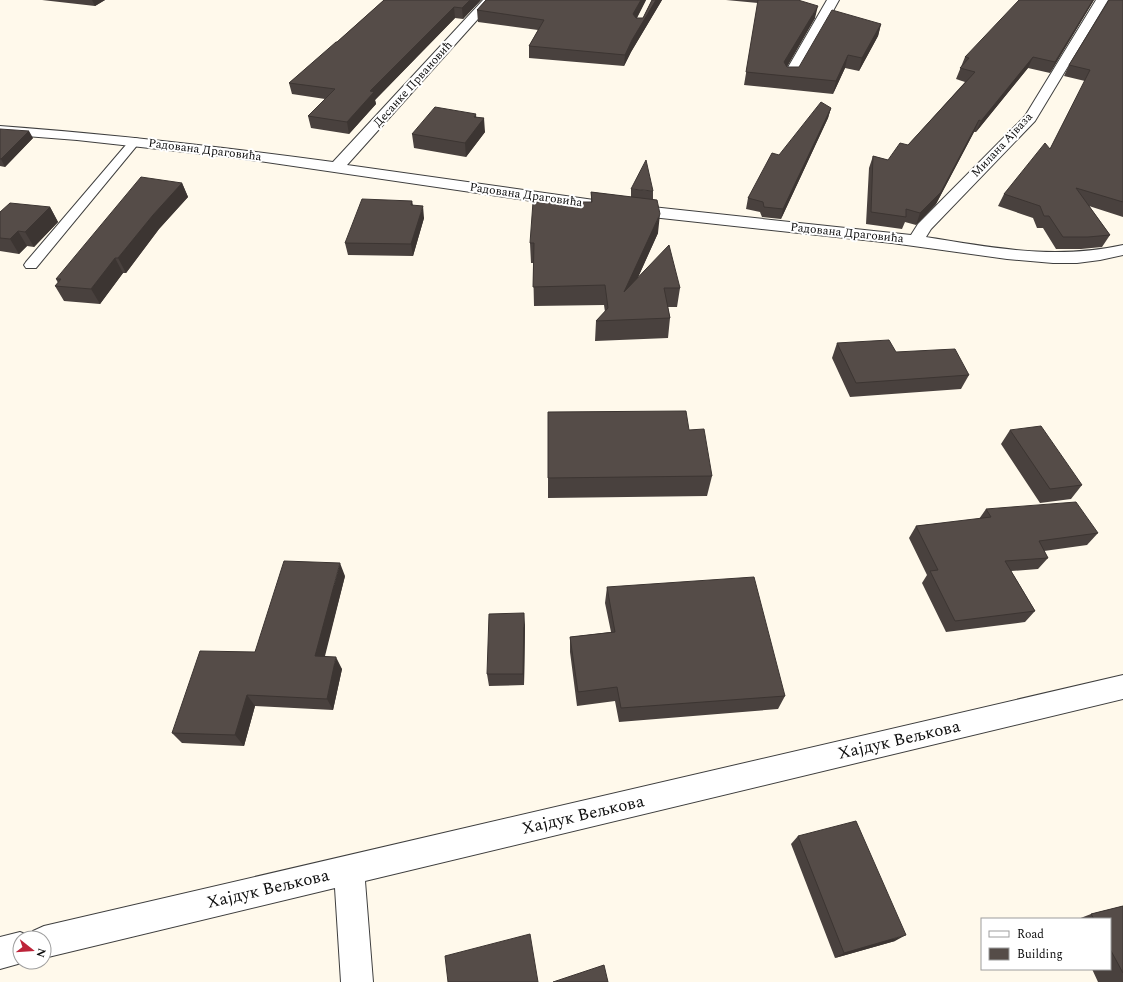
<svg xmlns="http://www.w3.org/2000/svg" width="1123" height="982" viewBox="0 0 1123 982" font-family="Spectral,serif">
<rect width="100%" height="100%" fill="#fff9eb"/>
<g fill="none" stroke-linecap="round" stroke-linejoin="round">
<defs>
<path id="lane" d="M 135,138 L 139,139 L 141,141 L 139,143 L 36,268 L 26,268 L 24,265 L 26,262 L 131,139 Z"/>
<path id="street" d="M 483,0 L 495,0 L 347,165 L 615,203 L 911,235 L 918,224 L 1025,116 L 1096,0 L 1108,0 L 1035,121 L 931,229 L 926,237 C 994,248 1055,260 1123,245 L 1123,255 L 1100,260 L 1077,263 L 1053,263 L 1007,259 L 892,243 L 615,213 L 231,157 L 77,140 L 0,134 L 0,126 C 111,134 222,147 333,162 Z
M 827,0 L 839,0 L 797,76 L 795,79 L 785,79 L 783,76 Z
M 1123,675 L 1123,699 L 365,881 L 373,982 L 341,982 L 335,888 L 44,958 L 44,938 L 20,938 L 20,962 L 25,962 L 0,969 L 0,937 L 20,932 L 30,936 L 33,931 L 44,926 Z"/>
</defs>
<use href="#lane" stroke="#3f3f3f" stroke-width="2"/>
<use href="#street" stroke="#3f3f3f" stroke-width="2"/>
<use href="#lane" fill="#fff" fill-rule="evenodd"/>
<use href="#street" fill="#fff" fill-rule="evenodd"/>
</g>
<path fill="#49413e" d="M 42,0 L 105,0 L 95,6 Z
M 384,0 L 481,0 L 463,19 L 455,18 L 375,100 L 376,104 L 349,134 L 311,128 L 308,116 L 325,99 L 292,94 L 289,83 L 337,42 Z
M 486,0 L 646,0 L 637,18 L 643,18 L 652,0 L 662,0 L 631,52 L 624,66 L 529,58 L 529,46 L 538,30 L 478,22 L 477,10 Z
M 726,0 L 798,0 L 815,18 L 787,67 L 799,67 L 881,24 L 878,36 L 859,71 L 845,68 L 833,94 L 744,85 L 758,3 Z
M 1094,0 L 1050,73 L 1028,68 L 976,132 L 974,132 L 936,204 L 916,225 L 905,222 L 902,229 L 866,224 L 869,168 L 873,156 L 888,160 L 908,145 L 965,82 L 956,79 L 965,57 Z
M 1123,0 L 1123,217 L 1089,206 L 1110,235 L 1102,247 L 1081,249 L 1056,249 L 1043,228 L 1037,228 L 1033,218 L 998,206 L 1004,194 L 1050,149 L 1085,81 L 1064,76 L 1069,65 Z
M 831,108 L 828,118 L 781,219 L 762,217 L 760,212 L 746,209 L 748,198 L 779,155 Z
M 477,117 L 485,132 L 466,157 L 414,148 L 412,134 Z
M 0,129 L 33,138 L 5,167 L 0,166 Z
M 182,183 L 188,197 L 159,229 L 126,273 L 123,273 L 100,304 L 64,301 L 55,286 L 58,283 L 56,279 Z
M 631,189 L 653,191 L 653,199 L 658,233 L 638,277 L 680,288 L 677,307 L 668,307 L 670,318 L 668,338 L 595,341 L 596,321 L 605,312 L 604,305 L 534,306 L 533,263 L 531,263 L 530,243 L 591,202 L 591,192 L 631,197 Z
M 412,201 L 413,205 L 424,218 L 413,256 L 348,255 L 345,243 Z
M 50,207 L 58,222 L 34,247 L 27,246 L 19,254 L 0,251 L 0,212 Z
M 837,343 L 896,352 L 969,375 L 961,389 L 850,397 L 832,358 Z
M 689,430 L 712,476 L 707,496 L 548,498 L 548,478 Z
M 1010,430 L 1082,485 L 1071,499 L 1040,503 L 1001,444 Z
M 986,509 L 1098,533 L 1087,545 L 1044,551 L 1048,558 L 1038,569 L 1011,571 L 1035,611 L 1025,622 L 946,632 L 922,583 L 927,575 L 909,538 L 916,526 L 979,519 Z
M 345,576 L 324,657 L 342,669 L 333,710 L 255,706 L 244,746 L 182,743 L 172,733 L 255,652 Z
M 607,587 L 785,696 L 778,709 L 619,722 L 615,701 L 577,706 L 570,652 L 570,637 L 611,632 L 605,603 Z
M 525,625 L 524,685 L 489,686 L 487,674 Z
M 798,836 L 895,941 L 835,958 L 791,844 Z
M 1123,906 L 1123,982 L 1098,982 L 1092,969 L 1110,969 L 1110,919 L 1078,919 L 1091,914 Z"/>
<path fill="#3c3532" d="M 92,0 L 105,0 L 95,6 Z
M 470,0 L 481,0 L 463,19 L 462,8 Z
M 641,0 L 646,0 L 633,25 L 633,14 Z
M 656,0 L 662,0 L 631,52 L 624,66 L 625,55 L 632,40 Z
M 1093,0 L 1094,0 L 1050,73 L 1055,62 Z
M 818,6 L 815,18 L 782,75 L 784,62 Z
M 454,7 L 455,18 L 375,100 L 376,104 L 349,134 L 347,122 L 370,91 Z
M 881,24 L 878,36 L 859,71 L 862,58 Z
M 848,55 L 845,68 L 833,94 L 836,81 Z
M 1033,57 L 1028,68 L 976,132 L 981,121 Z
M 831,108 L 828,118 L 781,219 L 783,209 Z
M 476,114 L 477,126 L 484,118 L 485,132 L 466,157 L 465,143 L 474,117 Z
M 979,120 L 974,132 L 936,204 L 916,225 L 920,213 Z
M 29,131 L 33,138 L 5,167 L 1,159 Z
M 182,183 L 188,197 L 159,229 L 126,273 L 118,258 L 153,215 Z
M 423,206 L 424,218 L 413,256 L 411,244 Z
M 50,207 L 58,222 L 34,247 L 25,232 Z
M 660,214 L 658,233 L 623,311 L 624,292 Z
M 18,231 L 27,246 L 19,254 L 10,239 Z
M 115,258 L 123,273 L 100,304 L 91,289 Z
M 340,563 L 345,576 L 322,668 L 315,656 Z
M 524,613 L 525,625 L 524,685 L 523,674 Z
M 336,657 L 342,669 L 333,710 L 327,699 Z
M 247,695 L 255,706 L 244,746 L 235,735 Z
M 906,935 L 895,941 L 835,958 L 844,953 Z"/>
<path fill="#554c48" stroke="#3c3532" d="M 384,0 L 470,0 L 462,8 L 454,7 L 370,91 L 374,92 L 347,122 L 308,116 L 335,89 L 289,83 L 336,42 L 337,42 Z
M 486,0 L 641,0 L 633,14 L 636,18 L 643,18 L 652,0 L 656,0 L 632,40 L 625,55 L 529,46 L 544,20 L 477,10 Z
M 758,0 L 798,0 L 818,6 L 784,62 L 787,67 L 799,67 L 832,10 L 881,24 L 862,58 L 848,55 L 836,81 L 746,72 Z
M 1019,0 L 1093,0 L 1055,62 L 1033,57 L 981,121 L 979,120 L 941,192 L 920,213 L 906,209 L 906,217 L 871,212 L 873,156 L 888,160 L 900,143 L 908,145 L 975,72 L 960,68 L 969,58 L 965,57 Z
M 1109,0 L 1123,0 L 1123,202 L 1076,188 L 1110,235 L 1088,237 L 1063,237 L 1049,216 L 1044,216 L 1040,206 L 1004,194 L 1045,143 L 1050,149 L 1090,70 L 1069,65 Z
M 821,102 L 831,108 L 783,209 L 764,207 L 763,202 L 748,198 L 772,153 L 779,155 Z
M 435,107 L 476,114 L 474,117 L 484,118 L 465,143 L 412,134 Z
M 0,129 L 29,131 L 1,159 L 0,159 Z
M 646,160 L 653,191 L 631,189 Z
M 141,177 L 182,183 L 153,215 L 118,258 L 115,258 L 91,289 L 55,286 L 61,279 L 56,279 Z
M 591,192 L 657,200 L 660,214 L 624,292 L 669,245 L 680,288 L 664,288 L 670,318 L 596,321 L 608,308 L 605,285 L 533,287 L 534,243 L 530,243 L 533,202 L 592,202 Z
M 362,199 L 412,201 L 411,205 L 423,206 L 411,244 L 345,243 Z
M 10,203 L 50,207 L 25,232 L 18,231 L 10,239 L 0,238 L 0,212 Z
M 889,340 L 896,352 L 955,349 L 969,375 L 856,383 L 837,343 Z
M 686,411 L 689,430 L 704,429 L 712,476 L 548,478 L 548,412 Z
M 1041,426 L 1082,485 L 1050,489 L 1010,430 Z
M 1076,502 L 1098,533 L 1039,541 L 1048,558 L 1005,561 L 1035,611 L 955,621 L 930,571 L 938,570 L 916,526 L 991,517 L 986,509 Z
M 284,561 L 340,563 L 315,656 L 336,657 L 327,699 L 247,695 L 235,735 L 172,733 L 200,651 L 255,652 Z
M 754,577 L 785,696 L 621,708 L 617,687 L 578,692 L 570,637 L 615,632 L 607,587 Z
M 524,613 L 523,674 L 487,674 L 489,614 Z
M 856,821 L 906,935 L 844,953 L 798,836 Z
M 1123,906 L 1123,973 L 1110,949 L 1110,919 L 1094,919 L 1091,914 Z
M 530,934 L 538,982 L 448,982 L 445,956 Z
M 604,965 L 608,982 L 553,982 Z"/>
<g text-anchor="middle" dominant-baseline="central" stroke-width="4" stroke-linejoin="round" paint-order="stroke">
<g font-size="12" fill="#0c0c0c" stroke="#fff">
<text transform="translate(413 84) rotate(-48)">Десанке Првановић</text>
<text transform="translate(1002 145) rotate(-47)">Милана Ајваза</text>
<text transform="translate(205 150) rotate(7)">Радована Драговића</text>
<text transform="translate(526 195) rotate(8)">Радована Драговића</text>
<text transform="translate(847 233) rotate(6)">Радована Драговића</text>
</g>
<g font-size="17" fill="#0c0c0c" stroke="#fff">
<text transform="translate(899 740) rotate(-13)">Хајдук Вељкова</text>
<text transform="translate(583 815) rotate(-13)">Хајдук Вељкова</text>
<text transform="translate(268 889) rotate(-13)">Хајдук Вељкова</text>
</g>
</g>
<rect x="981" y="918" width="130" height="52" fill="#ffffff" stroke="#9e9e9e"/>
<rect x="989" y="931" width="20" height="6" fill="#ffffff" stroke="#9e9e9e"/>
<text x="1017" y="938" font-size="12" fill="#0c0c0c">Road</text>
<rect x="989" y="948" width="20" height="12" fill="#554c48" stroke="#9e9e9e"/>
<text x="1017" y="958" font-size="12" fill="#0c0c0c">Building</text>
<g transform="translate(32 950) rotate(107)"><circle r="19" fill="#ffffff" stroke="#9e9e9e"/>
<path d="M0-3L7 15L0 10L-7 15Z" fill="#bd2339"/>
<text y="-6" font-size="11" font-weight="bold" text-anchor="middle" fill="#0c0c0c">N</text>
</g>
</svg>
